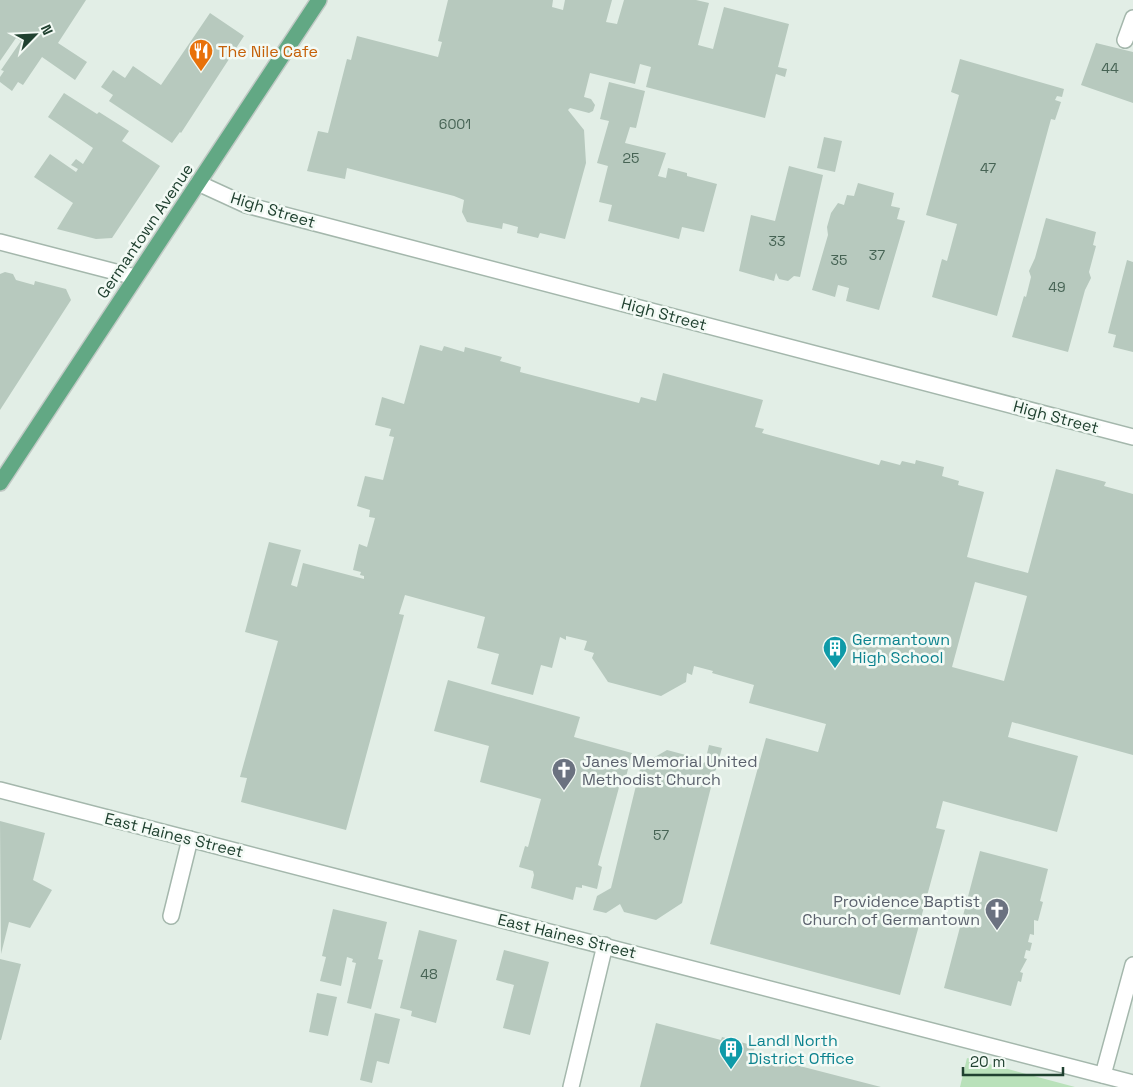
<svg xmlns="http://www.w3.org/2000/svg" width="1133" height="1087" viewBox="0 0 1133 1087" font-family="'Space Grotesk',sans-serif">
<rect width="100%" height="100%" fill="#e2eee6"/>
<path fill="#b9e1ba" d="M 967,1058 L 1075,1087 L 960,1087 Z"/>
<path fill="#b7c9be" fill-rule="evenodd" d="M 0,0 L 86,0 L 58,43 L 87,62 L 75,80 L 42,57 L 23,85 L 18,82 L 12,91 L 0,82 L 0,77 L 4,71 L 1,70 L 21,41 L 16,38 L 0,61 Z
M 448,0 L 553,0 L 552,7 L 563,10 L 565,0 L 612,0 L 606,22 L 617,24 L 624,0 L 696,0 L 709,3 L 698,45 L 713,49 L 724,7 L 789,24 L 778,67 L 787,69 L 785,77 L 776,74 L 765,118 L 646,87 L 651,67 L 640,64 L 635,84 L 590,73 L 584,97 L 591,99 L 595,105 L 593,111 L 589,113 L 570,108 L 568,110 L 584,130 L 586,163 L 565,239 L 540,233 L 538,238 L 517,233 L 518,227 L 503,223 L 502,229 L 467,222 L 462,212 L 464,200 L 454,196 L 347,168 L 345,179 L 307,171 L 318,131 L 328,133 L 347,59 L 351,60 L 357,36 L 438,57 L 442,42 L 438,41 Z
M 210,13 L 244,36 L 181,133 L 180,132 L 172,143 L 109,101 L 113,95 L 101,87 L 113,70 L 125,78 L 133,66 L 161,85 Z
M 1096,43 L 1133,52 L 1133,103 L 1081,85 Z
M 960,59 L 1064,89 L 1062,97 L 1057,96 L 1055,100 L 1061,102 L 1055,120 L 1051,119 L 997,316 L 932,297 L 942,259 L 947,261 L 957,224 L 926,215 L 959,95 L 951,92 Z
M 609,82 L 645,91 L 636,128 L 630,127 L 625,143 L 666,153 L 658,176 L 666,178 L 668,168 L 687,173 L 687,176 L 717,184 L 704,232 L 682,227 L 679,239 L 608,221 L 612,205 L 599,202 L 608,166 L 597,163 L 609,121 L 600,119 Z
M 64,93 L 97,114 L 99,112 L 129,131 L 122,141 L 160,166 L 112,238 L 96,239 L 57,229 L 73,203 L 34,177 L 50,154 L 76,172 L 78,169 L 71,165 L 76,159 L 83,164 L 93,148 L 48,117 Z
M 824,137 L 842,141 L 835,172 L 817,168 Z
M 789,166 L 823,175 L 800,277 L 794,276 L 788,281 L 779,279 L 776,273 L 774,281 L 739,271 L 751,215 L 775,221 Z
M 858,183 L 894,193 L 891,206 L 900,208 L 897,219 L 905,221 L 879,310 L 846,301 L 849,288 L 838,285 L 835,297 L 812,290 L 828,235 L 827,227 L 831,213 L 838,203 L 844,205 L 847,195 L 854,196 Z
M 1046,218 L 1096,232 L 1093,245 L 1096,246 L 1089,272 L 1091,278 L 1085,290 L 1068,352 L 1012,337 L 1024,296 L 1026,297 L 1031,277 L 1029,271 L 1035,258 Z
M 1127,260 L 1133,262 L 1133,352 L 1113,347 L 1116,335 L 1108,333 Z
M 5,272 L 13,274 L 16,280 L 34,285 L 35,281 L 66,289 L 71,300 L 0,410 L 0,274 Z
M 420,345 L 442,351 L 444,346 L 464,352 L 465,347 L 502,357 L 500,361 L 521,367 L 520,372 L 639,403 L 641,397 L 656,401 L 663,373 L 763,400 L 755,427 L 764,429 L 762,433 L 879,465 L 881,460 L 900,465 L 902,461 L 915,464 L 916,460 L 944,467 L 942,476 L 959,481 L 958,485 L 984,492 L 967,557 L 1028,573 L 1056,469 L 1106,482 L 1104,486 L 1133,494 L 1133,755 L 1012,722 L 1008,737 L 1078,756 L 1057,832 L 943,801 L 936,828 L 945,830 L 900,995 L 710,944 L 766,738 L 818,752 L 826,724 L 749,703 L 754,685 L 712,673 L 713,671 L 694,666 L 692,675 L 687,673 L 686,682 L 661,696 L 608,682 L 592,658 L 594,653 L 584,650 L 587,641 L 566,636 L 566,640 L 560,637 L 552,668 L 541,665 L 533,695 L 491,684 L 499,654 L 477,648 L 485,617 L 405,595 L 399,614 L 404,615 L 346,830 L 241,802 L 247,778 L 240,777 L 278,641 L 245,632 L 269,542 L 301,550 L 291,585 L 297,587 L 303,563 L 364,579 L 364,576 L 360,575 L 361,572 L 353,570 L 359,544 L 367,547 L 375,518 L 369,517 L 370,510 L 357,506 L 365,476 L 383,480 L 394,437 L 389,436 L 391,429 L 375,425 L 382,397 L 404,404 ZM 975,582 L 1027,596 L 1004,681 L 952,667 Z
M 448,680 L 580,717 L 574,737 L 632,753 L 625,781 L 621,780 L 598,865 L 602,867 L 597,889 L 582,885 L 582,888 L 576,887 L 573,900 L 531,888 L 534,875 L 533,871 L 519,867 L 525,846 L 528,847 L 541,799 L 480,782 L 489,746 L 434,731 Z
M 709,745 L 722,748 L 716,770 L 707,776 L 712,783 L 682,903 L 656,920 L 624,912 L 620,904 L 606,913 L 593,910 L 597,896 L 611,888 L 641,765 L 667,750 L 697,758 L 701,765 L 705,762 Z
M 0,821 L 45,833 L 33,880 L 52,890 L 30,928 L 9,922 L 1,954 Z
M 980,851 L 1048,869 L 1040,901 L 1043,902 L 1038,921 L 1034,920 L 1034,935 L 1030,934 L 1028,942 L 1032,943 L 1030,951 L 1026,950 L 1024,958 L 1027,959 L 1020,972 L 1023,973 L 1021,982 L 1018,981 L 1011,1006 L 944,988 Z
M 333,909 L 387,922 L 378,959 L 383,960 L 371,1009 L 347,1003 L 356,963 L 352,962 L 353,959 L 347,957 L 341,986 L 320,981 L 326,957 L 322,956 Z
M 419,930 L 457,940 L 436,1023 L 411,1016 L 412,1011 L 400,1008 Z
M 504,950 L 549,962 L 530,1035 L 503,1028 L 514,985 L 496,980 Z
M 0,959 L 21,964 L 1,1040 L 0,1040 Z
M 317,993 L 337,997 L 328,1036 L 309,1032 Z
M 375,1013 L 400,1019 L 389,1064 L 377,1061 L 372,1083 L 360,1080 Z
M 656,1023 L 721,1040 L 722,1037 L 755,1046 L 753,1054 L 881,1087 L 640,1087 Z"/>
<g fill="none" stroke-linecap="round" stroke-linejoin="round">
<defs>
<path id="lane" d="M 1125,40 L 1133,18
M 171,916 L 190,839
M 1103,1075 L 1133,965
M 571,1087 L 605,945"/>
<path id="street" d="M 198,183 L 246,205 L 1133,437
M 0,242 L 135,277
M 0,790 L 1133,1083"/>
<path id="primary" d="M 0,483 L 319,0"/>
</defs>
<use href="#lane" stroke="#a4b7ac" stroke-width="18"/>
<use href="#street" stroke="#a4b7ac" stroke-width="18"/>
<use href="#primary" stroke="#c1cac5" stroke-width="18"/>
<use href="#lane" stroke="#fff" stroke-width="15"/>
<use href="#street" stroke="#fff" stroke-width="15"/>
<use href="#primary" stroke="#62a884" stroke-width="15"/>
</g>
<defs>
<symbol id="restaurant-pin" viewBox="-11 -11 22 30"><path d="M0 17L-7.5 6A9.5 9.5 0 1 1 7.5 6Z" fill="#e8710a" stroke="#f3faf5"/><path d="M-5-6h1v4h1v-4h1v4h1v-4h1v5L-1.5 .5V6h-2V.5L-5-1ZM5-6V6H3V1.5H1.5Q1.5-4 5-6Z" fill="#fff"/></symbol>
<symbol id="building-pin" viewBox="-11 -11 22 30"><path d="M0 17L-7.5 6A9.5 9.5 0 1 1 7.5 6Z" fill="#0f9aa8" stroke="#f3faf5"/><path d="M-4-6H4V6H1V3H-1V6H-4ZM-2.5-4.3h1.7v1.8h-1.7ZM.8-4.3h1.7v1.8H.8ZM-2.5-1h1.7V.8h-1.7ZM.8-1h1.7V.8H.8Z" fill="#fff"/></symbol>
<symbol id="church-pin" viewBox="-11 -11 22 30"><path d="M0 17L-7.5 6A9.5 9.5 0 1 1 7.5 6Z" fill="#6b7280" stroke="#f3faf5"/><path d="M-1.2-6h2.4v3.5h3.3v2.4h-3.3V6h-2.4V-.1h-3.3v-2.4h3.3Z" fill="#fff"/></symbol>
</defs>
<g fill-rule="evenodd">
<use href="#restaurant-pin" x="187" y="37" width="28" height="38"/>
<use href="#building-pin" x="821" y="634" width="28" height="38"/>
<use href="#church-pin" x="550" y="756" width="28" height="38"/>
<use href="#church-pin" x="983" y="896" width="28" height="38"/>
<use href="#building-pin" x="717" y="1035" width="28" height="38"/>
</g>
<g text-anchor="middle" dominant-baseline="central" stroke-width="5" stroke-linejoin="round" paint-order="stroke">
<g font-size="14" fill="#466354">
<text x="1110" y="68">44</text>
<text x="455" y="124">6001</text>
<text x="631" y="158">25</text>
<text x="988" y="168">47</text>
<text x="777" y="241">33</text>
<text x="877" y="255">37</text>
<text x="839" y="260">35</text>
<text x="1057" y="287">49</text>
<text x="661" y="835">57</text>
<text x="429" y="974">48</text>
</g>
<g font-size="16" fill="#c56008" stroke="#f3faf5" text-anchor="start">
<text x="218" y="51">The Nile Cafe</text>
</g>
<g font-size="16" fill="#204130" stroke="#f3faf5">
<text transform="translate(273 210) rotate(17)">High Street</text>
<text transform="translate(145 231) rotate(-56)">Germantown Avenue</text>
<text transform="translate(664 314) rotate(15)">High Street</text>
<text transform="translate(1056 417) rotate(15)">High Street</text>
<text transform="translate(174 835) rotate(14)">East Haines Street</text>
<text transform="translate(567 936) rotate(14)">East Haines Street</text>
</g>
<g font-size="16" fill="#0d838f" stroke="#f3faf5" text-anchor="start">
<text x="852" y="639">Germantown<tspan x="852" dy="18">High School</tspan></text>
<text x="748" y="1040">LandI North<tspan x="748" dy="18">District Office</tspan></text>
</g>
<g font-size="16" fill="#5b616d" stroke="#f3faf5" text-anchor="start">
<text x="582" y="761">Janes Memorial United<tspan x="582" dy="18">Methodist Church</tspan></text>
<text x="980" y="901" text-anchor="end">Providence Baptist<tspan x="980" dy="18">Church of Germantown</tspan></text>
</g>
</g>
<g transform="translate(35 35) rotate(66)" stroke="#f3faf5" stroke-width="4" paint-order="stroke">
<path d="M0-4L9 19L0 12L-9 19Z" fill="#204130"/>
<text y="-8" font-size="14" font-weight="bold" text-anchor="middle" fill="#204130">N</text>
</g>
<path d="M963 1067v8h100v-8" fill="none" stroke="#204130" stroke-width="2.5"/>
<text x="970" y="1067" font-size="15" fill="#204130" stroke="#f3faf5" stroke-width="4" paint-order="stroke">20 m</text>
</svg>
